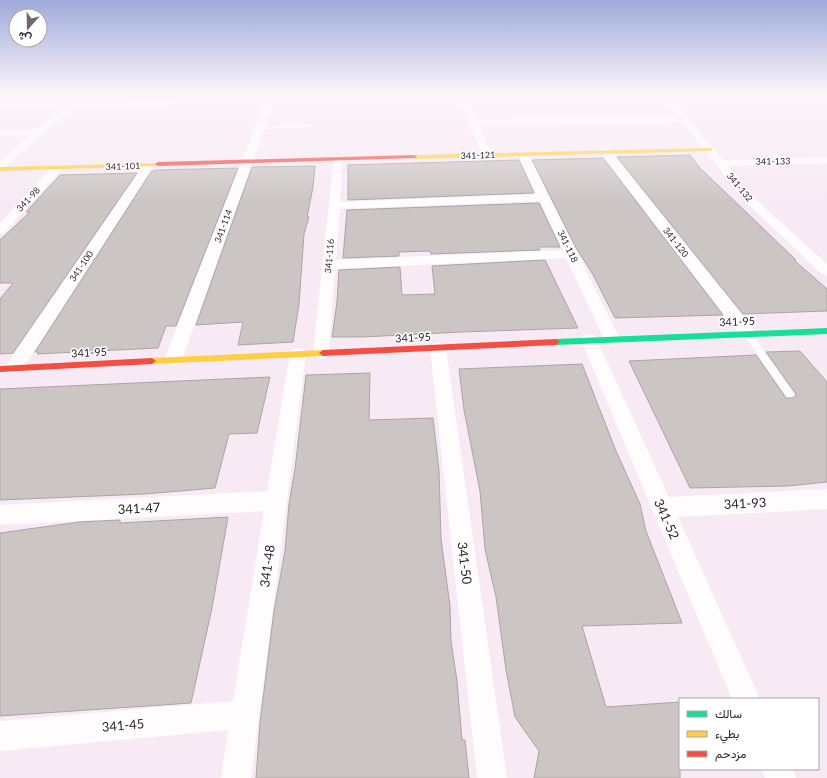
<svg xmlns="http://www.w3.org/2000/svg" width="827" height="778" viewBox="0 0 827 778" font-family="Lato,Vazirmatn,sans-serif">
<rect width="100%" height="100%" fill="#f8eaf4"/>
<path fill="#cbc6c4" stroke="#aaa5a4" d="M 690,155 L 699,167 L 796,260 L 794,260 L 827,289 L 827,311 L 743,314 L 617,157 Z
M 603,158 L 723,315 L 615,318 L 592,273 L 575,246 L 532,160 Z
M 519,160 L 534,193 L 348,200 L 348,165 Z
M 315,166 L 313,187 L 307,217 L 309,217 L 304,234 L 299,304 L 293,342 L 238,345 L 243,322 L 196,325 L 252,167 Z
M 238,168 L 176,326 L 166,326 L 158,348 L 37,354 L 39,352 L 35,352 L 151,172 L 155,170 Z
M 137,173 L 13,353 L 0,354 L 0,299 L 13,283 L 0,283 L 0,240 L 30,212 L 26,212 L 60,175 Z
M 539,203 L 560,247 L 538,247 L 540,250 L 431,254 L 430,251 L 399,252 L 399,256 L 343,258 L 347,210 Z
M 545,260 L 578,328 L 462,332 L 362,337 L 332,337 L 337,302 L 339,270 L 400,267 L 402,295 L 435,294 L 432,266 Z
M 800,351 L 827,382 L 827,482 L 788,486 L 690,488 L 629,361 L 756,355 L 786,398 L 793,398 L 796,394 L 766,352 Z
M 582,364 L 616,451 L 640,504 L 646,531 L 682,623 L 582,626 L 606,707 L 680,702 L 680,778 L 534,778 L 539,751 L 515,717 L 506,670 L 496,597 L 485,549 L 480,491 L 464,410 L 459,369 Z
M 370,373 L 369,420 L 433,418 L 439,470 L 441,539 L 450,606 L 451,641 L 457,681 L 462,740 L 465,740 L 469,778 L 256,778 L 260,723 L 274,611 L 285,551 L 289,504 L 295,469 L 306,375 Z
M 270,377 L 257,433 L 229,434 L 215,488 L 145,494 L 0,500 L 0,389 Z
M 228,517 L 212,608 L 191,703 L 0,716 L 0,533 L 79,522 L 120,520 L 120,523 Z"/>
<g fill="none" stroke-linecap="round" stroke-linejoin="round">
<path fill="#fefcfd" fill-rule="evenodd" d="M 311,125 L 313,127 L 260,129 L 258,128 L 260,127 Z
M 747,330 L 750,331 L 793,393 L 795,395 L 793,397 L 787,397 L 743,333 Z"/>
<path fill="#fefcfd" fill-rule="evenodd" d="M 269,93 L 277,93 L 276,97 L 462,93 L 556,93 L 552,95 L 467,97 L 476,118 L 677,116 L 659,93 L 667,93 L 723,160 L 827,157 L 827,163 L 728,166 L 754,198 L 827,264 L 827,275 L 822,274 L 746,202 L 682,122 L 479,124 L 492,155 L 487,158 L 482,155 L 459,98 L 274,102 L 182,360 L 179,364 L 173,366 L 167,364 L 164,360 L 265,102 L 73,107 L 4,168 L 0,169 L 0,161 L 30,135 L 0,136 L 0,130 L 37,129 L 62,107 L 0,109 L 0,103 L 267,97 Z
M 605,148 L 609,149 L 753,329 L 755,333 L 753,337 L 747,339 L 741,337 L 601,153 L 600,151 Z
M 523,151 L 528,154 L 620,339 L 618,343 L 612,345 L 606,343 L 566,258 L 335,269 L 329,353 L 327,357 L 321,359 L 315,357 L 313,353 L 334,157 L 338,156 L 343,159 L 340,202 L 536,194 L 518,154 ZM 540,201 L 563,250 L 336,260 L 340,209 Z
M 149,162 L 154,165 L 20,373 L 14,374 L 8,373 L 5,368 L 8,363 L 145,163 Z
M 57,165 L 62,168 L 61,170 L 4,233 L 0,234 L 0,223 L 53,166 Z
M 589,334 L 595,336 L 597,340 L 669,497 L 827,489 L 827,509 L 678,517 L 760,699 L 732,699 L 581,340 L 583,336 Z
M 438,342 L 444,344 L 446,348 L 507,778 L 477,778 L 430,348 L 432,344 Z
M 298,348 L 304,350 L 306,354 L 251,778 L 221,778 L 228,730 L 0,751 L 0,721 L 233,701 L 264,511 L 0,525 L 0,505 L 267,491 L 290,354 L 292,350 Z
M 762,769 L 793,769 L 796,778 L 765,778 Z"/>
<path fill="#16e098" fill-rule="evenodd" d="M 827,328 L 827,334 L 556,345 L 552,342 L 556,339 Z"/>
<path fill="#ffcf43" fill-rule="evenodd" d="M 710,148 L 712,149 L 712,151 L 414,159 L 411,157 L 414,155 Z
M 160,163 L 160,165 L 158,166 L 0,171 L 0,167 Z
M 323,350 L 327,353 L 323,356 L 152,364 L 148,361 L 152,358 Z"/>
<path fill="#f24e42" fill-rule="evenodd" d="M 414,155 L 417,157 L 416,158 L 158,166 L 155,164 L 158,162 Z
M 556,339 L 560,342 L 556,345 L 323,356 L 319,353 L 323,350 Z
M 152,358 L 156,361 L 152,364 L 0,372 L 0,366 Z"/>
</g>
<linearGradient id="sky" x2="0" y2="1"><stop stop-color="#9eaada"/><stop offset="0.46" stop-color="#fcf6fa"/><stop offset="1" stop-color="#fcf6fa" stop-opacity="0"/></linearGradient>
<rect width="827" height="202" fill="url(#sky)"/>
<g text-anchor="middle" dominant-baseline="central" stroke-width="3" stroke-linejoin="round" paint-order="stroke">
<g font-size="9" fill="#2a1e27" stroke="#fff">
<text transform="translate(478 155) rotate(-2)">341-121</text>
<text transform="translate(773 161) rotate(-1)">341-133</text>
<text transform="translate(123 166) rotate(-2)">341-101</text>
<text transform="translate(740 187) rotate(50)">341-132</text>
<text transform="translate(28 199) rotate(-47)">341-98</text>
<text transform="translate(223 226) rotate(-70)">341-114</text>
<text transform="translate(676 242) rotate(52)">341-120</text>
<text transform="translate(568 246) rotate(64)">341-118</text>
<text transform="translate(329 256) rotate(-85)">341-116</text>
<text transform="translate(81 266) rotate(-56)">341-100</text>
</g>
<g font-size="11" fill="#2a1e27" stroke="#fff">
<text transform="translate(737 321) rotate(-2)">341-95</text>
<text transform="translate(413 337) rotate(-3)">341-95</text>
<text transform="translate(89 352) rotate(-3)">341-95</text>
</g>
<g font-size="13" fill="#2a1e27" stroke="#fff">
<text transform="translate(745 503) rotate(-3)">341-93</text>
<text transform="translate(139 508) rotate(-3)">341-47</text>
<text transform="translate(667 519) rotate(66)">341-52</text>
<text transform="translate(465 563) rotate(83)">341-50</text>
<text transform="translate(267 566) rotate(-82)">341-48</text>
<text transform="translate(123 725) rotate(-5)">341-45</text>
</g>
</g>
<rect x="679" y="698" width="140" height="72" fill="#ffffff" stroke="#aaa5a9"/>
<rect x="687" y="711" width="20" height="6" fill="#16e098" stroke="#aaa5a9"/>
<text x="715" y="718" font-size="12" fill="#2a1e27">سالك</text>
<rect x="687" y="731" width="20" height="6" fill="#ffcf43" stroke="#aaa5a9"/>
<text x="715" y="738" font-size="12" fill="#2a1e27">بطيء</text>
<rect x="687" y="751" width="20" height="6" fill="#f24e42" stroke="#aaa5a9"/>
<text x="715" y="758" font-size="12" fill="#2a1e27">مزدحم</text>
<g transform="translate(28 28) rotate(200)"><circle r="19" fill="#ffffff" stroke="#aaa5a9"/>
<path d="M0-3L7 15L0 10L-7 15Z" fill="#72656f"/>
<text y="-6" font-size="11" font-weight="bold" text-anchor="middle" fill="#2a1e27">ش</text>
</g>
</svg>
